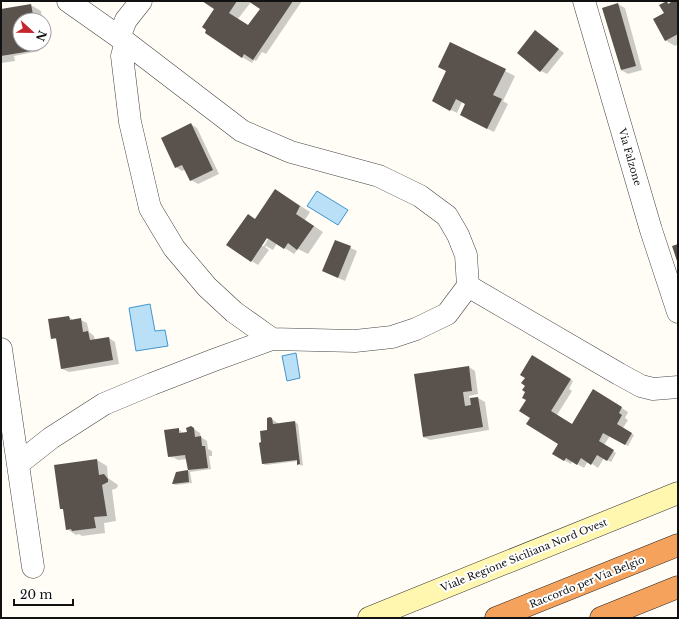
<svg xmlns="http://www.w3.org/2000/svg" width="679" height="619" viewBox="0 0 679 619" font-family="'Libre Baskerville',serif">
<rect width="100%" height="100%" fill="#fffdf5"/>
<path fill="#b9e0f7" stroke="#3f96cf" d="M 317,191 L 348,210 L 338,225 L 307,206 Z
M 150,304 L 155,331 L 165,330 L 168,346 L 136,351 L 129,308 Z
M 296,353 L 300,378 L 287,381 L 282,356 Z"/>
<path fill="#0003" fill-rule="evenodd" d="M 204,1 L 302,1 L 266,54 L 262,52 L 256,61 L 254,60 L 252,63 L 242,57 L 222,15 ZM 251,2 L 264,11 L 249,26 L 238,19 Z
M 672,1 L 678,1 L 678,44 L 675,46 L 665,40 L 665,13 L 667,2 L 670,4 L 672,3 Z
M 618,4 L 625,8 L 642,70 L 628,74 L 621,70 Z
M 31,5 L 41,11 L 42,20 L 20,20 L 20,44 L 44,44 L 44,30 L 46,44 L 38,45 L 39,51 L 14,56 L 15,61 L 1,63 L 1,10 Z
M 535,31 L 564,53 L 547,74 L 541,71 Z
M 451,43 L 515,76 L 503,101 L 508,104 L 494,132 L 467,119 L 466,104 L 462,102 L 457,113 L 439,104 L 447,72 Z
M 191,124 L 197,128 L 219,174 L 198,184 L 191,180 L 186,169 L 182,171 L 176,167 Z
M 276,190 L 310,212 L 305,220 L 323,232 L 308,254 L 298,249 L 294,254 L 277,243 L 273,250 L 266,246 L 265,247 L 269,250 L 258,265 L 227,245 L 255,219 ZM 266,238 L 268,239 L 264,246 L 261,246 Z
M 336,241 L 357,251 L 345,281 L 323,271 Z
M 69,317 L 72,319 L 72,321 L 81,320 L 87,323 L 89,332 L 94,336 L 95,340 L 109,338 L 115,342 L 119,364 L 69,372 L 62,369 L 57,340 L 52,338 Z
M 539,360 L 573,381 L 569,389 L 572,391 L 557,415 L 572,425 L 600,394 L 628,412 L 625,418 L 628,420 L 623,428 L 634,435 L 628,446 L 610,436 L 604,445 L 616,453 L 611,462 L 604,458 L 598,468 L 588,461 L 584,468 L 572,461 L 571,464 L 553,454 L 560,444 L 532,417 L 527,400 Z
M 469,367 L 475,371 L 478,394 L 469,396 L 470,399 L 478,398 L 485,402 L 489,430 L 430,440 L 423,437 Z
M 272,419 L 279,424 L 295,422 L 298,424 L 303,466 L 298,464 L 298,461 L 266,465 L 263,464 L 267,431 Z
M 191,427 L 200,433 L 201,437 L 207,441 L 208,449 L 212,451 L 212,456 L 209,456 L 211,469 L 190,472 L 192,483 L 176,485 L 173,484 L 177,473 L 189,471 L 187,459 L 178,460 L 173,457 L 172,458 L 169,456 L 178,429 L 181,431 L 182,434 L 188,433 Z
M 97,460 L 107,466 L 108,478 L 118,485 L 117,488 L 112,490 L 116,521 L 104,523 L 105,533 L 82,536 L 79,534 L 76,535 L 67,529 L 64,510 L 61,508 Z"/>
<path fill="#5a524d" d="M 202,1 L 237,1 L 229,13 L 248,25 L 260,9 L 248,1 L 293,1 L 253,60 L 244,54 L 242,58 L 205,33 L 206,30 L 202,27 L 214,9 Z
M 667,1 L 668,4 L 671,2 L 670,1 L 678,1 L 678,34 L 665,41 L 653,19 L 664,13 L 659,5 Z
M 618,3 L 636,66 L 621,70 L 602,8 Z
M 31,4 L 34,20 L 20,20 L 20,44 L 36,44 L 37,50 L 1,56 L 1,9 Z
M 535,30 L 559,49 L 540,72 L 517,53 Z
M 450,42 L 506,69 L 493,95 L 502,99 L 487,129 L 460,115 L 465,104 L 456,99 L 450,111 L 432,101 L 446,71 L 438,67 Z
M 191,123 L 213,170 L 190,181 L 182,165 L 175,168 L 161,138 Z
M 275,189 L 300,206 L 296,214 L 314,226 L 297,250 L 288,243 L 284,249 L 267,238 L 251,262 L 226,245 L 248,214 L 255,219 Z
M 335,240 L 351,246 L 338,278 L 322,271 Z
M 678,244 L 678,264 L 672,246 Z
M 69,316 L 70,320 L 81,318 L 83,332 L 88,331 L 90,340 L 109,337 L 113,360 L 61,369 L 56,338 L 51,339 L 48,319 Z
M 532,355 L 571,379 L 551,411 L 572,424 L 593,389 L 622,407 L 619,413 L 622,415 L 617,424 L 632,433 L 625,445 L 603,433 L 599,441 L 614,450 L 607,461 L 597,455 L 591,465 L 581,458 L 577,465 L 566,458 L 564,461 L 552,454 L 558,444 L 526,424 L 530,418 L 519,411 L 526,400 L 522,398 L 525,392 L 522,390 L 525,386 L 521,383 L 525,378 L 520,375 Z
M 469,366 L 472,391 L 463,392 L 465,406 L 471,405 L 470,398 L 478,397 L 483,427 L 423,437 L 414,374 Z
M 270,417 L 272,418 L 273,424 L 295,421 L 300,464 L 297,465 L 297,460 L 262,464 L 259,443 L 261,442 L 260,431 L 267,430 L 267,418 Z
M 191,426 L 194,428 L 195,437 L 201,436 L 202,446 L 205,446 L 208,468 L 188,470 L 185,455 L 168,457 L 164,430 L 179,428 L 179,433 L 187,432 L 186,428 Z
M 97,459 L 99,475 L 104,474 L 108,479 L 108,482 L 102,485 L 107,516 L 94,517 L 96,528 L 72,531 L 71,529 L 66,530 L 63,509 L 60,509 L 54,465 Z
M 188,470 L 189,482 L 172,484 L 176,472 Z"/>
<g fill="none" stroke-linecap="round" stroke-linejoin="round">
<defs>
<path id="street" d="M 584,1 L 651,230 L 678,312
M 119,37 L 126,20 L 141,1
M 126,42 L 122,56 L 130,122 L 150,208 L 174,248 L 207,287 L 234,312 L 272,339
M 468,286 L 619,374 L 641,386 L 653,389 L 678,387
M 1,349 L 33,567
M 18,464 L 51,438 L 104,404 L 152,384 L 214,360 L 272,339 L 355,341 L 392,337 L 416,329 L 447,314 L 468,286 L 466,255 L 458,235 L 447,216 L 420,196 L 379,176 L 291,152 L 242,131 L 119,37 L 68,1"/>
<path id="secondary" d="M 369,618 L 678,493"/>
<path id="highway" d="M 496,618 L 678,545
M 601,618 L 678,587"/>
</defs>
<use href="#street" stroke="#444" stroke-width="23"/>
<use href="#secondary" stroke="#333" stroke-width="23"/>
<use href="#highway" stroke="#222" stroke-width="23"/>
<use href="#street" stroke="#fff" stroke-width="22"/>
<use href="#secondary" stroke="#fff6b0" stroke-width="22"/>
<use href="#highway" stroke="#f5a25d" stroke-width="22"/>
</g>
<g text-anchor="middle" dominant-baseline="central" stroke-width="4" stroke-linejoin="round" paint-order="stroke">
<g font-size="10" fill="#111" stroke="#fff">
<text transform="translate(630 157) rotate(74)">Via Falzone</text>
<text transform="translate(524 555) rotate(-22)">Viale Regione Siciliana Nord Ovest</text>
<text transform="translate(587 582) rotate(-22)">Raccordo per Via Belgio</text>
</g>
</g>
<rect width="679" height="619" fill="none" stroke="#111111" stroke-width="4"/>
<g transform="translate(32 32) rotate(112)"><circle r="19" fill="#ffffff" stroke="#a0a0a0"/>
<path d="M0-3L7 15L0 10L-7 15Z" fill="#c4262e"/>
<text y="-6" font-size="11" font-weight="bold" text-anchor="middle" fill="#111111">N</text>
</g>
<path d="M14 599v6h59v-6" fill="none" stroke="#111111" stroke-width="2"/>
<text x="20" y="599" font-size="12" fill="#111111" stroke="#ffffff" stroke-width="3" paint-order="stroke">20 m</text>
</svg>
